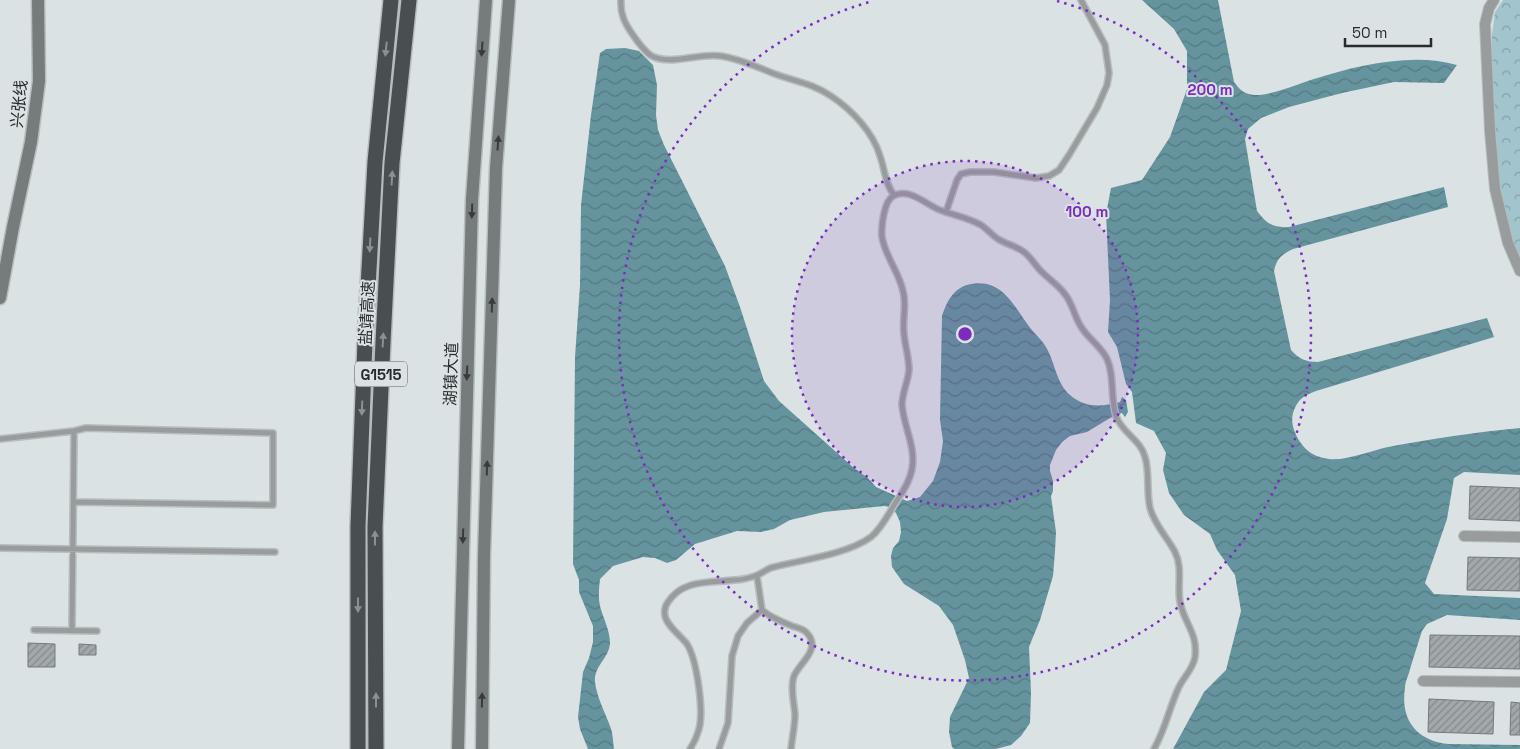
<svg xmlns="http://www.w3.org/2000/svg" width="1520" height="749" viewBox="0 0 1520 749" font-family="'Space Grotesk','Noto Sans SC',sans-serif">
<defs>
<pattern id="forest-crowns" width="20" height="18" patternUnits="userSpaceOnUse" patternTransform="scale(1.25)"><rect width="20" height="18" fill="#a2c4cc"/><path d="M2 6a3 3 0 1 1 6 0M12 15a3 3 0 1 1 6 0" fill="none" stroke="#849fa6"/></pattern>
<pattern id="water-waves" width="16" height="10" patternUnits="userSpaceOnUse" patternTransform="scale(1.25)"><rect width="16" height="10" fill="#66949e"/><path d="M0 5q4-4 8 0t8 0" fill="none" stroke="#547981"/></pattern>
<pattern id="building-hatch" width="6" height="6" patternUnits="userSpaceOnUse" patternTransform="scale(1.25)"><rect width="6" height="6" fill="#a2a9aa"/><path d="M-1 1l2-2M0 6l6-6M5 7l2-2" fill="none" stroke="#848a8b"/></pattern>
</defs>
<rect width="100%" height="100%" fill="#dbe2e4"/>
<path fill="url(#forest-crowns)" d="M 1503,0 L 1520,0 L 1520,270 L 1499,190 L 1492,103 L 1492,35 L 1495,12 Z"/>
<path fill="url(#water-waves)" d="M 1142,0 L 1218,0 L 1234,82 C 1240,90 1245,95 1256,95 C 1272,95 1298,84 1314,79 C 1357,65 1414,52 1457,65 L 1444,83 L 1394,82 L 1342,93 L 1289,107 L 1261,118 L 1248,129 L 1245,139 L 1257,211 C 1267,224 1273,228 1289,227 L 1444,187 L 1448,207 L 1293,249 C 1281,255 1277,258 1274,271 L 1291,350 C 1299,359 1306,362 1318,362 L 1487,318 L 1494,337 L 1316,391 C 1303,396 1298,399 1293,413 C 1289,427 1300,446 1311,453 C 1315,456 1323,458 1329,459 C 1346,461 1370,451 1388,447 C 1431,439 1476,432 1520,428 L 1520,475 L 1464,472 L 1454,478 L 1447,519 L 1425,583 L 1434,594 L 1520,598 L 1520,620 L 1447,615 L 1427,624 L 1422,631 C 1418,643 1414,656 1410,669 C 1409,675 1405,681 1405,688 C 1400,720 1417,741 1449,744 L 1520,745 L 1520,749 L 1173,749 L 1204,692 L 1226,670 L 1241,611 L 1235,575 L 1217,550 L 1210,534 L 1184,515 L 1169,493 L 1163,470 L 1166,453 L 1154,431 L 1136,423 L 1132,392 L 1126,384 L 1117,347 L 1108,332 L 1110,300 L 1106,214 L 1111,188 L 1142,180 L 1170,137 L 1187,89 L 1187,51 L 1174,29 Z
M 625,48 L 639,51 L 653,65 L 657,85 L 656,115 L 658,130 L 664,145 L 725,266 L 740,307 L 764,381 L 779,401 L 853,467 L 868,478 L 876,487 L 907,501 L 920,497 L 933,481 L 940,462 L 943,441 L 940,420 L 942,316 C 947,301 954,287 971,284 C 1004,278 1015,309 1031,329 C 1036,335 1042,340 1046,347 C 1055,362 1056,383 1070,395 C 1085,408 1101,407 1120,402 L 1122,397 L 1126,400 L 1128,412 L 1125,417 L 1122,413 L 1110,418 L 1087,432 L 1070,436 L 1062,442 L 1056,450 L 1050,465 L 1050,471 L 1053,481 L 1053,491 L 1051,496 L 1056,532 L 1055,551 L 1053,576 L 1040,620 L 1029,647 L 1031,693 L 1030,723 L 1021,736 L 1011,745 L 996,749 L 954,749 L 952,747 L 949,732 L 950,717 L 969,678 L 965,660 L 953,625 L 939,606 L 904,584 L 892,567 L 891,556 L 893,548 L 899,541 L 901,532 L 900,522 L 896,513 L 890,507 L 884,506 L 824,512 L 790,520 L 774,529 L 761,532 L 737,531 L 695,544 L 676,560 L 667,563 L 655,558 L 643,557 L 613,566 L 600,579 C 599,588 598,597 600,606 C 603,618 610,630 610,643 C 609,659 594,665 595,682 C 597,698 605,712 610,726 C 613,733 613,742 614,749 L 588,749 L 580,729 L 578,717 L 583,672 L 589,658 L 593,642 L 593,626 L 579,592 L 579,580 L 573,564 L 575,357 L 580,285 L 581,205 L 591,115 L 600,53 L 606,49 Z"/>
<path fill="url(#building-hatch)" stroke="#747a7c" d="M 1470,486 L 1520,488 L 1520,521 L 1469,519 Z
M 1468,557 L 1520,558 L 1520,591 L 1467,590 Z
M 1430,635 L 1520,636 L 1520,669 L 1429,667 Z
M 28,643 L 55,644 L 55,667 L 28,667 Z
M 79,644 L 96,645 L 96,655 L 79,655 Z
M 1429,699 L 1494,702 L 1493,734 L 1428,732 Z
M 1511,702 L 1520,703 L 1520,735 L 1510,735 Z"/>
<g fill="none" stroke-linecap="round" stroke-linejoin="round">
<defs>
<path id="service" d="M 621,0 C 620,14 625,24 633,35 C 637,41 644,50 650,55 C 669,67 700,52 721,56 C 740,59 757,67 775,74 C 794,81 814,84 831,96 C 852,110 873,132 880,156 C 885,170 885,184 894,195
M 946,212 L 957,180 L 961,174 L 970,172 L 994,172 L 1036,178 L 1049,176 L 1059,170 L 1069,155 L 1097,108 L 1107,85 L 1109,73 L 1105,45 L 1081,0
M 0,439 L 74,431 L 72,631
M 74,502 L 273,505 L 273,433 L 86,428 L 74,431
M 0,548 L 275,552
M 762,610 C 770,617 782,622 792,626 C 798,628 802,628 806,632 C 823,649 799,663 794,676 C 790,687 794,703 795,714 C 795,726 792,738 791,749
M 34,630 L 97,631
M 690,749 C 694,743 697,736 699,729 C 704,711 697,660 687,644 C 681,636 667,626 665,616 C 664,611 665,606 668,602 C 683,579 710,583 734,580 C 740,580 749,578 755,576 C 762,574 767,568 774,567 C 802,560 848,554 871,537 C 882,528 889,513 896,502 C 903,492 910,481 912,469 C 916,446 904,428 902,405 C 902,393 908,382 909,370 C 909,357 905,346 904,334 C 902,320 907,305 903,291 C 899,272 885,256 882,237 C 881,227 884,201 893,196 C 910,187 926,205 940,210 C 953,215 969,218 981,225 C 987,229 992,235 998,239 C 1006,244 1016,246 1024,252 C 1031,257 1036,267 1043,273 C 1050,280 1058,285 1064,293 C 1072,302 1074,315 1080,325 C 1087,338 1101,346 1107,359 C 1115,376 1110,398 1116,416 C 1122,433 1141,440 1145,457 C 1150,473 1146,491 1150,508 C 1154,524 1167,537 1175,552 C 1183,568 1177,585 1180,602 C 1184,623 1198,633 1195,657 C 1193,670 1183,677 1178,689 C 1169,709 1165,730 1154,749
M 719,749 L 728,723 L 732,656 L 738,636 L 747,623 L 762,610 L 757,576"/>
<path id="minor" d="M 1494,0 L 1489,8 L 1485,24 L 1490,131 L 1495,189 L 1508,243 L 1520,271
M 1464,536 L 1520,537
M 1423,681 L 1520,682"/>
<path id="secondary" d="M 0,298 L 13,227 L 31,142 L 39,81 L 38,0
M 458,749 L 472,200 L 486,0
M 482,749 L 484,556 L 496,168 L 509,0"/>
<path id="motorway" d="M 358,749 L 358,526 L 365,341 L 375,162 L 391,0
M 376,749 L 375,527 L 383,342 L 392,163 L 409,0"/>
</defs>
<use href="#service" stroke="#b7bdbf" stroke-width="8"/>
<use href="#minor" stroke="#b7bdbf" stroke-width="12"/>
<use href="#secondary" stroke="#b7bdbf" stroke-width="15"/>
<use href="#motorway" stroke="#b7bdbf" stroke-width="18"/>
<use href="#service" stroke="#999c9d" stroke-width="5"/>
<use href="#minor" stroke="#999c9d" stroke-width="10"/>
<use href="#secondary" stroke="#767b7c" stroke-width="12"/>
<use href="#motorway" stroke="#494f51" stroke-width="15"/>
</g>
<defs><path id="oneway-solid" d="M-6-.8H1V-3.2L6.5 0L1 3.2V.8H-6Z" transform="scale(1.25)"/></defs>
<g fill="#8b9193">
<use href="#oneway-solid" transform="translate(386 49) rotate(96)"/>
<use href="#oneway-solid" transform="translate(392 178) rotate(-87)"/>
<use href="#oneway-solid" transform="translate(370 245) rotate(93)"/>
<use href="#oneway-solid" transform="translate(383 340) rotate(-87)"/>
<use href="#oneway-solid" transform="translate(362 408) rotate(92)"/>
<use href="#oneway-solid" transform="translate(375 538) rotate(-90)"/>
<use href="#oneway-solid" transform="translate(358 605) rotate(90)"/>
<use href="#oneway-solid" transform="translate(376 700) rotate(-90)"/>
</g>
<g fill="#383a3b">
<use href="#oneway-solid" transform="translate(482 49) rotate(94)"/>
<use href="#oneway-solid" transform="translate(498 143) rotate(-86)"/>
<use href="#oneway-solid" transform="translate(472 211) rotate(92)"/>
<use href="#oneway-solid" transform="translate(492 305) rotate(-88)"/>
<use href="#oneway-solid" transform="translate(467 373) rotate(92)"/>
<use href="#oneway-solid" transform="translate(487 468) rotate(-88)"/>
<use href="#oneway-solid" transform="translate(463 536) rotate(92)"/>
<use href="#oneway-solid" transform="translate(482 700) rotate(-89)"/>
</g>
<circle cx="965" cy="334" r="173" fill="#7b2cbf" fill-opacity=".12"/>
<g fill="none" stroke="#7b2cbf" stroke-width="2.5" stroke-dasharray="2.5 5">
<circle cx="965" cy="334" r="173"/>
<path d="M1057 1A346 346 0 1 1 873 1"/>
</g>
<g text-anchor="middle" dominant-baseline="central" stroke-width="4" stroke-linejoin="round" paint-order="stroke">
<rect fill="#dbe2e4" stroke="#5e6162" stroke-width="1" x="355" y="361.5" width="52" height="25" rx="4"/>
<g font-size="15" font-weight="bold" fill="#282a2b">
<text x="381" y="374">G1515</text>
</g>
<g font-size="16" fill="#282a2b" stroke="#dbe2e4">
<text transform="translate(19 104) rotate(-84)">兴张线</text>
<text transform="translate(367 313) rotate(-87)">盐靖高速</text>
<text transform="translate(451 374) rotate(-88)">湖镇大道</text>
</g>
</g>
<circle cx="965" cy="334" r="8" fill="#7b2cbf" stroke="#dbe2e4" stroke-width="2.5"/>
<g font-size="15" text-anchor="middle" font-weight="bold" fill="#7b2cbf" stroke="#dbe2e4" stroke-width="4" stroke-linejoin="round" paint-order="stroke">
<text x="1210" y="95">200 m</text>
<text x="1087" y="217">100 m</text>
</g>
<path d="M1345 38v8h86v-8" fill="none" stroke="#282a2b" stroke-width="2.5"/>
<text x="1352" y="38" font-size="15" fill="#282a2b" stroke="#dbe2e4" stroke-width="4" paint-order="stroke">50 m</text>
</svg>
